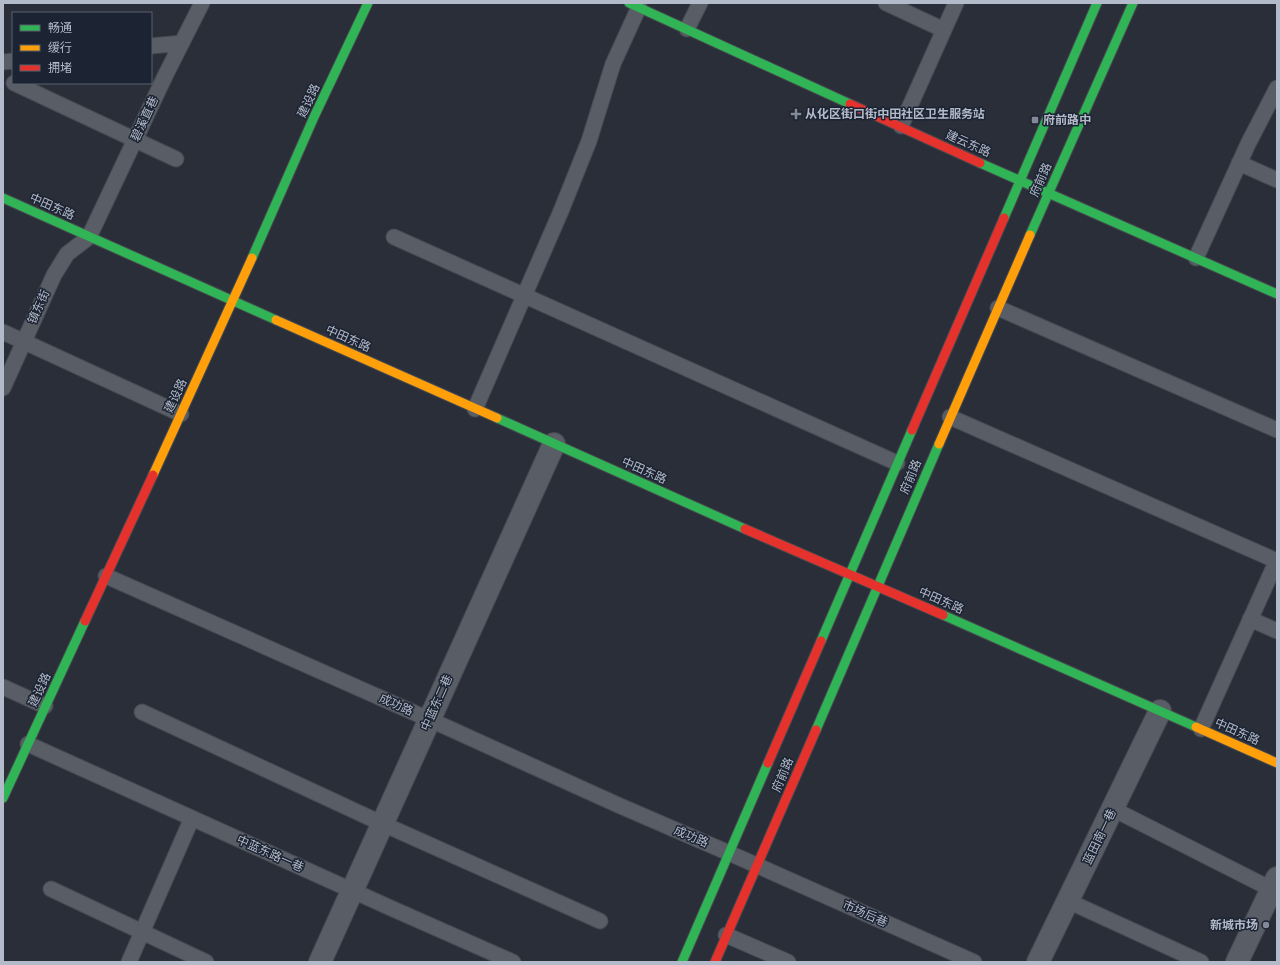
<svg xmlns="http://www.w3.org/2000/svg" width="1280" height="965" viewBox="0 0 1280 965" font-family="Signika,'Noto Sans SC',sans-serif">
<rect width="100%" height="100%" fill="#292e38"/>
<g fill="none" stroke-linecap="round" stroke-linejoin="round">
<defs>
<path id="lane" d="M 886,3 L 944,30
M 687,29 L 700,3
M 151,46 L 182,43
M 3,62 L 13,61
M 14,83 L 176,159
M 901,126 L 956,3
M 1239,163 L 1277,180
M 394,237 L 897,463
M 1196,258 L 1248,144 L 1277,88
M 998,308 L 1277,430
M 3,332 L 181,414
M 3,388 L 54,275 L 67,254 L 89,237 L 166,74 L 202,3
M 475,409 L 561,211 L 589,141 L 613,64 L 639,7
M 950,417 L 1277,561
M 106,576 L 444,726 L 618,805 L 729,853 L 974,962
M 1250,619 L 1277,631
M 3,687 L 45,706
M 142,712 L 383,824 L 600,921
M 1201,729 L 1277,560
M 28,744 L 393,909 L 513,962
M 1113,809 L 1271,889
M 51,889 L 206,962
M 1068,901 L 1201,962
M 726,935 L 788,962
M 129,962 L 192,818"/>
<path id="street" d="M 320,962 L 554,444
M 1038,962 L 1160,711
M 1237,962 L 1277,878"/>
<path id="fast" d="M 629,3 L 850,104
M 980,163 L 1277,294
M 3,198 L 276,320
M 1004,218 L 1097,3
M 1030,235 L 1133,3
M 252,258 L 314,117 L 368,3
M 497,418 L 745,529
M 943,615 L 1196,727
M 821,641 L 912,430
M 816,730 L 939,444
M 3,798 L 85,621
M 682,962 L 768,763"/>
<path id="slow" d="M 276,320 L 497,418
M 939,444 L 1030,235
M 153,475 L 252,258
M 1196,727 L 1277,763"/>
<path id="jam" d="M 850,104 L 980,163
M 912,430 L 1004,218
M 745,529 L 943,615
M 85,621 L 153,475
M 768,763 L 821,641
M 715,962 L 816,730"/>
</defs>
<use href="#lane" stroke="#454951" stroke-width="17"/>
<use href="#street" stroke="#454951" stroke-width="24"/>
<use href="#fast" stroke="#454951" stroke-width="11"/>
<use href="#slow" stroke="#454951" stroke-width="11"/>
<use href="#jam" stroke="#454951" stroke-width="11"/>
<use href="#lane" stroke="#595d66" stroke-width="15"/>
<use href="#street" stroke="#595d66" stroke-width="22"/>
<use href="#fast" stroke="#30b455" stroke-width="9"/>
<use href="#slow" stroke="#ff9f0a" stroke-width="9"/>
<use href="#jam" stroke="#e5322d" stroke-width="9"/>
</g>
<g fill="#838996" stroke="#1c2433" stroke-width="1.5">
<path d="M794 108h4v4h4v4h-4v4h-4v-4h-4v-4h4z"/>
<rect x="1031" y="116" width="8" height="8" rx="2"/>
<circle cx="1266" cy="925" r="4"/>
</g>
<g text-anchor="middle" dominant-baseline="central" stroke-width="3" stroke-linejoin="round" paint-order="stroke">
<g font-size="12" fill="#b3bac9" stroke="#1c2433">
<text transform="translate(309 101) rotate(-65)">建设路</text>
<text transform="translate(145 119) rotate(-65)">碧溪直巷</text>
<text transform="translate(968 144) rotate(24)">建云东路</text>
<text transform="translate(1041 180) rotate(-66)">府前路</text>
<text transform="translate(52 207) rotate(24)">中田东路</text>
<text transform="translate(39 307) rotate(-66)">镇东街</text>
<text transform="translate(348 339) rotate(24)">中田东路</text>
<text transform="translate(176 396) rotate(-65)">建设路</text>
<text transform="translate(644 471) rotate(24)">中田东路</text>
<text transform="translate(911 477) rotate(-67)">府前路</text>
<text transform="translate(941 601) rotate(24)">中田东路</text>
<text transform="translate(40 690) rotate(-65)">建设路</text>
<text transform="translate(437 703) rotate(-66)">中蓝东二巷</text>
<text transform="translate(396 705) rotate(24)">成功路</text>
<text transform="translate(1237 732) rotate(24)">中田东路</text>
<text transform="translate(783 775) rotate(-67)">府前路</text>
<text transform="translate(691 837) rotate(23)">成功路</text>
<text transform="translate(1100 837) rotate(-64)">蓝田南一巷</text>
<text transform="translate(270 854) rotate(24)">中蓝东路一巷</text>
<text transform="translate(865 914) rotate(24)">市场后巷</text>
</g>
<g font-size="12" font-weight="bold" fill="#b3bac9" stroke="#1c2433" text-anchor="start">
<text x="805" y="114">从化区街口街中田社区卫生服务站</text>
<text x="1043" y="120">府前路中</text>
<text x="1258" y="925" text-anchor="end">新城市场</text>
</g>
</g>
<rect width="1280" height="965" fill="none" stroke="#b3bac9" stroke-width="8"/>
<rect x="12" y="12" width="140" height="72" fill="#1c2433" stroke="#58606f"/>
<rect x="20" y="25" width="20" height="6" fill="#30b455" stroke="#58606f"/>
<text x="48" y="32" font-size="12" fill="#b3bac9">畅通</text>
<rect x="20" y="45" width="20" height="6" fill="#ff9f0a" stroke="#58606f"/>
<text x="48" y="52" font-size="12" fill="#b3bac9">缓行</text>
<rect x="20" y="65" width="20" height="6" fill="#e5322d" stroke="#58606f"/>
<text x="48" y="72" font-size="12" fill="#b3bac9">拥堵</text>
</svg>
